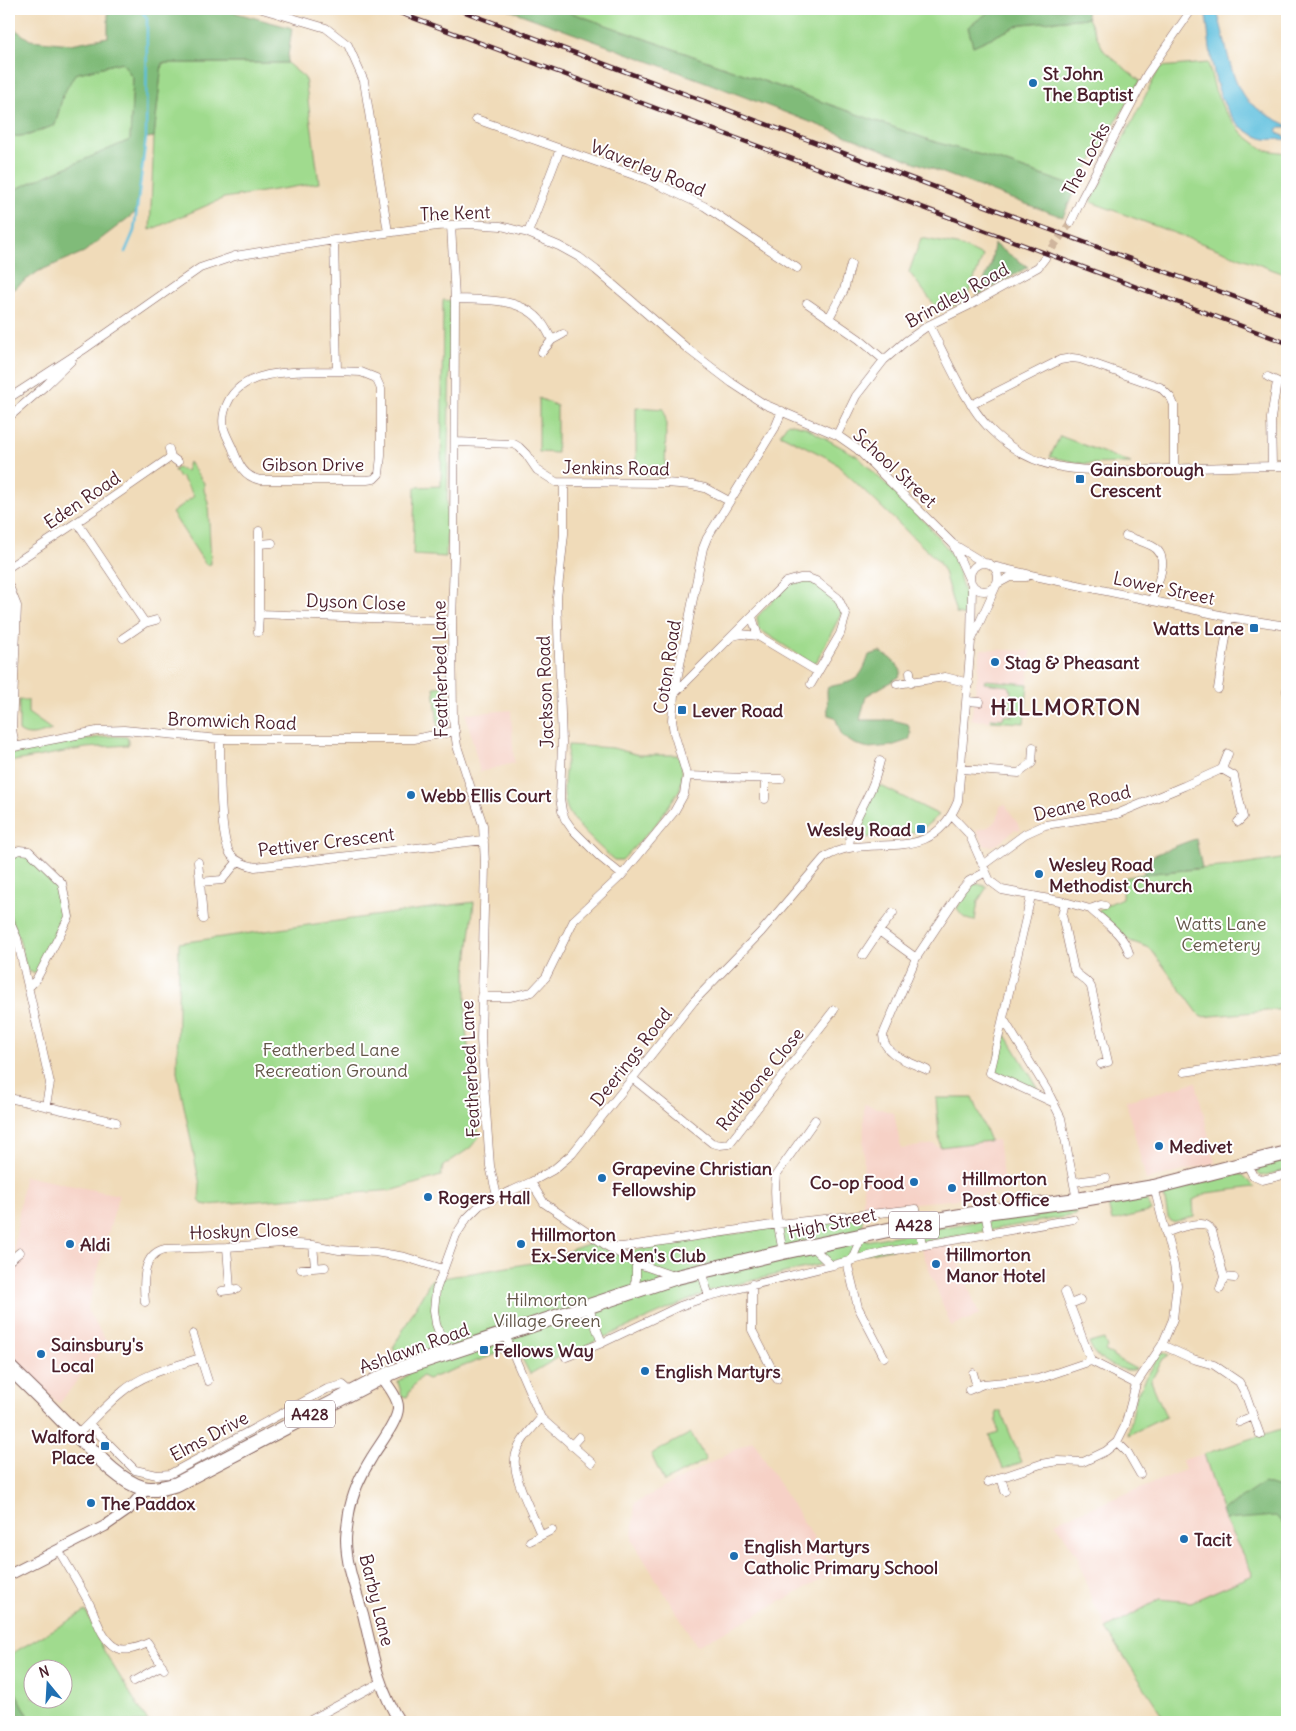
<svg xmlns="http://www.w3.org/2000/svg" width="1296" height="1731" viewBox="0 0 1296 1731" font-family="Delius,sans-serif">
<rect width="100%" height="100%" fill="#fff"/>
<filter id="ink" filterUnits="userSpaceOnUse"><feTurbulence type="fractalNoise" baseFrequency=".02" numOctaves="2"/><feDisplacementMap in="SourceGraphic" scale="10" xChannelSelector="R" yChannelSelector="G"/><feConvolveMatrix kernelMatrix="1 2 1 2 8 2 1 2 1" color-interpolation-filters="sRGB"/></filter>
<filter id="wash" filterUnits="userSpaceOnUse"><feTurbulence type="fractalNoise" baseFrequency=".0096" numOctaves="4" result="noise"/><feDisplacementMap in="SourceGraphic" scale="20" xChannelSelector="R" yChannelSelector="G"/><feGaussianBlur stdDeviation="1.12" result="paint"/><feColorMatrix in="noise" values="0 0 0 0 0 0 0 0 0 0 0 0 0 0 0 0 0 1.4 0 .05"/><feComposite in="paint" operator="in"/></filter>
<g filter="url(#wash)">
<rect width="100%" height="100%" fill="#f0dbb9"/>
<path fill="#f6d1c6" d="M 981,649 L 1031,651 L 1024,723 L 971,720 Z
M 511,710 L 514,763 L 480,772 L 466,714 Z
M 1005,804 L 1021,829 L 1019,830 L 1015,829 L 998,844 L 991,846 L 985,846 L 976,830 L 988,827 L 997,820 L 1000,806 Z
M 1196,1082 L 1215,1163 L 1146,1180 L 1126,1101 Z
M 864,1104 L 894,1113 L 901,1149 L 934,1144 L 938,1147 L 998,1140 L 1005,1191 L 951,1200 L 863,1207 Z
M 24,1176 L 119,1195 L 87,1310 L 107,1342 L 59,1404 L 9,1355 L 9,1267 L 23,1254 L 14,1249 Z
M 952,1243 L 979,1315 L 951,1326 L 921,1248 Z
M 753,1440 L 777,1481 L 836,1572 L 697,1646 L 632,1540 L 635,1503 Z
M 1204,1454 L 1225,1520 L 1253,1575 L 1191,1602 L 1160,1599 L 1106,1629 L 1103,1620 L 1092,1601 L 1077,1555 L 1055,1522 L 1185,1470 L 1182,1460 Z"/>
<path fill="#a0db8e" stroke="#757d5c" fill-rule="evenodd" d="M 561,9 L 993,9 L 968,27 L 973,46 L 1022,24 L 1088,18 L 1104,51 L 1140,81 L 1076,187 L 995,159 L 935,142 Z
M 122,62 L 133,78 L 130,140 L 9,192 L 9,137 L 29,135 L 55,125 L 63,95 L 74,74 Z
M 162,63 L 287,63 L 305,78 L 319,183 L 224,198 L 150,230 L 154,137 Z
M 1208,63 L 1215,90 L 1224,110 L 1243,134 L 1264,150 L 1287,153 L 1287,275 L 1091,202 L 1160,67 Z
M 921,238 L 961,246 L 983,256 L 966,300 L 940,312 L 909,272 Z
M 443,300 L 451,301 L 446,557 L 413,555 L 415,487 L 441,486 Z
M 539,398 L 557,406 L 557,453 L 539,452 Z
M 636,407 L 664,409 L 666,422 L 665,477 L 636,475 Z
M 788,423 L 805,427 L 857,456 L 926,523 L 947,548 L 955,561 L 967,602 L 966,616 L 956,614 L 944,572 L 938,561 L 832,460 L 780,434 Z
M 1060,436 L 1131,463 L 1085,464 L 1050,457 Z
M 189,462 L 204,483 L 204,490 L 208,502 L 211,564 L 206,565 L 172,513 L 194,496 L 181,476 L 179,478 L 174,470 L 177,468 L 186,471 Z
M 809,580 L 835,599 L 842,612 L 817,661 L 811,663 L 759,629 L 757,617 L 789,583 Z
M 985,680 L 1028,684 L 1024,723 L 990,721 L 991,718 L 1003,719 L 1004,715 L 1013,716 L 1014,707 L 1004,707 L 1006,700 L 1010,700 L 1011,690 L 1009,690 L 1009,686 L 984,683 Z
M 447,686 C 448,700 453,720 438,727 L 434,687 Z
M 19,700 L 28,700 L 28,713 L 52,730 C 41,733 29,739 19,731 Z
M 112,736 L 128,737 L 128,745 L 86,748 L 9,762 L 9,754 L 85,739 Z
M 568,745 L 613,748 L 639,755 L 677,755 L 682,763 L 682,776 L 680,789 L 656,824 L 622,860 L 614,860 C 601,848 573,824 567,808 C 560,791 567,763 568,745 Z
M 877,784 L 939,815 L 921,830 L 907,834 L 861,838 L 857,834 L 856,829 Z
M 17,853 L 28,853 L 59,885 L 65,916 L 38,970 L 33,973 L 27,970 L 19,938 L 9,913 L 9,858 Z
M 1287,858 L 1287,1009 L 1201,1017 L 1150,948 L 1130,941 L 1098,912 L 1105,906 L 1122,898 L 1123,878 L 1142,874 L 1242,865 Z
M 978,884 L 987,887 L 978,901 L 975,921 C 965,920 961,916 957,908 L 973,885 Z
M 474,902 L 466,972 L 466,1030 L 479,1137 L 470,1148 L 443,1166 L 441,1176 L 394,1190 L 208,1205 L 202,1204 L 199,1200 L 200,1185 L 177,1072 L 179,943 Z
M 1003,1030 L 1038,1088 L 1037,1090 L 996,1071 L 994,1067 Z
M 936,1098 L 972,1098 L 990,1141 L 940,1147 Z
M 1287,1158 L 1287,1170 L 1261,1176 L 1257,1172 L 1258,1166 Z
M 1238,1174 L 1243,1175 L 1255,1187 L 1207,1193 L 1193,1200 L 1194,1217 L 1172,1222 L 1168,1217 L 1164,1196 L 1169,1191 Z
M 1140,1195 L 1146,1198 L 1151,1211 L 1112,1221 L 1107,1200 Z
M 1076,1204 L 1076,1215 L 950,1237 L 865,1254 L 712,1290 L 559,1357 L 530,1374 L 516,1347 L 428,1379 L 422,1376 L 413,1386 L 407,1397 L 402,1396 L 398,1382 L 409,1374 L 393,1348 L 431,1280 L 549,1260 L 573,1249 L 591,1243 L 615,1253 L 772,1228 L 862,1217 L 865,1241 Z
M 1104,1339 L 1107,1348 L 1105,1351 L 1113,1355 L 1113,1357 L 1136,1369 C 1126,1374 1102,1362 1095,1354 C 1093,1351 1091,1346 1089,1343 Z
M 1164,1352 L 1169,1355 L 1163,1359 L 1151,1381 L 1166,1417 L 1128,1435 L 1137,1394 L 1160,1354 Z
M 996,1411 L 1001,1412 L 1022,1462 L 1003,1469 L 990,1436 L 998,1433 Z
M 1287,1427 L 1287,1722 L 1167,1722 L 1106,1629 L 1160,1599 L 1191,1602 L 1253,1575 L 1225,1520 L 1204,1454 Z
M 691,1433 L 706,1460 L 664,1482 L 651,1454 Z
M 86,1611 L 104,1651 L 148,1722 L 32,1722 L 9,1680 L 9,1655 ZM 32,1668 L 62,1668 L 62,1698 L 32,1698 Z"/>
<path fill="#80bb79" stroke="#656d52" d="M 108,9 L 222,9 L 292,28 L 287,63 L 162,63 L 154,137 L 146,138 L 136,212 L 84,252 L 39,271 L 9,292 L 9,192 L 130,140 L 133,78 L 122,62 L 75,74 L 63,95 L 55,125 L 29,135 L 9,137 L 9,25 L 30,40 L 71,44 L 108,37 Z
M 507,9 L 561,9 L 935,142 L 995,159 L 1076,187 L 1063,217 L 1006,197 L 703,81 Z
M 993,9 L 1085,9 L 1088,18 L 1022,24 L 973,46 L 968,27 Z
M 994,244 L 1028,267 L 977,296 L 991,265 Z
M 880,652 C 889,657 896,662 901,671 L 899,677 L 866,696 L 860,720 L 893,720 L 908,724 L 911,734 L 909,740 L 891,746 L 869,748 L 854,744 L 842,736 L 835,717 L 828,715 L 827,691 L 828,687 C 855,681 860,682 869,655 Z
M 1196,839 L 1202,868 L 1144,874 L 1143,861 C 1148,857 1190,840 1196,839 Z
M 1264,1483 L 1276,1487 L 1287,1487 L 1287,1529 L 1276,1516 L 1225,1520 L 1222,1511 Z
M 9,1680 L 32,1722 L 23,1722 L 9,1697 Z"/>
<path fill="#5fc0de" stroke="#547084" d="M 1207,9 L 1216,9 C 1226,35 1229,85 1250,103 C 1261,112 1275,119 1287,125 L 1287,128 L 1279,128 L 1276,130 L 1279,134 L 1287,137 L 1287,140 C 1278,138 1270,141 1261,138 C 1212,121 1212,58 1206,15 Z"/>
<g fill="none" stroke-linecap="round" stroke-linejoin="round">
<path stroke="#5fc0de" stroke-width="2.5" d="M 125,252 L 134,231 L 146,138 L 147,18 L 140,9"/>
</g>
</g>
<g filter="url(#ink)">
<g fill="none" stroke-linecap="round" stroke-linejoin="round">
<path stroke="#cfb59d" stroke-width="8" stroke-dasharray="8 4" stroke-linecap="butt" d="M 1045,258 L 1071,222"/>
<defs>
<path id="street" d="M 262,9 L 326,28 L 348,45 L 364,81 L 388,232
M 476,119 L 648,180 L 704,206 L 797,268
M 1071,222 L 1082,198 L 1147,74 L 1192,9
M 451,225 L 455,299 L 454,558 L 452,621 L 453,720 L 457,746 L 483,825 L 485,864 L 481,1040 L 490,1166 L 497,1196
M 528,233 L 560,149
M 334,240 L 337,371 L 361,372 L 376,378 L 381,389 L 381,456 L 379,474 L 374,479 L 367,480 L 260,480 C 242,476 238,462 232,447 C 229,441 226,435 224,429 C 222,420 224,410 228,402 C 245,366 304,372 337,371
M 455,299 C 483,300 523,297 542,323 C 546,328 549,335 552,340
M 807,303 L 859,339 L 884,360
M 829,318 L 844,290 L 851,264
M 929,325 C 946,357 965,403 990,429 C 1008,447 1031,461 1056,466 C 1085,472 1117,470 1147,470 C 1193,468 1240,466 1287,466
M 542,352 L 552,340 L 563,334
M 1268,377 L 1287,386
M 9,398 L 83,350 L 200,268 L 235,256 L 334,240 L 437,226 L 470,224 L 501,226 L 528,233 L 559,246 L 579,257 L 596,270 L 689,350 L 732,383 L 764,404 L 837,435 L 857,449 L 953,544 L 984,563
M 971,405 L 1060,360 L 1072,358 L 1080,359 L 1160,387 L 1171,398 L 1174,405 L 1174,469
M 9,417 L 45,386 L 72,360
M 837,435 L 856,396 L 884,360 L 906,341 L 929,325 L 968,306 L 1038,267 L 1045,258
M 455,442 L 514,444 L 519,447 L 526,454 L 537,470 L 556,482 L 666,483 L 692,485 L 705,488 L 729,501
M 169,449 L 171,457 L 178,462
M 1272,466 L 1271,418 L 1277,382
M 564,483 L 564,534 L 557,598 L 562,743 L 560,798 L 562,811 L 565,819 L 572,829 L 600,857 L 622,875
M 77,522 L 145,623
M 259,531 L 259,614 L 452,621
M 1126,536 C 1135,539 1144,542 1152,546 C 1172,556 1157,584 1152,600
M 259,544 L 272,543
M 953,544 L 969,579
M970 577a14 14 0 1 1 28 0a14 14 0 1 1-28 0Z
M 992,566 L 1035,576 L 1229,617 L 1287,626
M 9,567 L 77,522 L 171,457
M 997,584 L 1010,577 L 1026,577
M 9,586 L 17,606 L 12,729 L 15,747
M 752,617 L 758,636 L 818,672
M 258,632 L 259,614
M 733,636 L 741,634 L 758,636
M 123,638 L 145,623 L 156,620
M 972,639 L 996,586
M 910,672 L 911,683
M 897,684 L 945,677 L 969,683
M 1218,689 L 1229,617
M 1287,692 L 1287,690
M 675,693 L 786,582 L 800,578 L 808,578 L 816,581 L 838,598 L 846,615 L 840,634 L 811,684
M 967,701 L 980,702
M 220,739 C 220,762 219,840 231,855 C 237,862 246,865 255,867 L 484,840
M 9,748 L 97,731 L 124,730 L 220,739 L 414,739 L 455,731
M 961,769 L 1019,773 L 1032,763 L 1033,747
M 1222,769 L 1228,754
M 687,776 L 781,779
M 765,799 L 765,779
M 952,816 L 969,834 L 990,881 L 1002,890 L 1065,902 L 1090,909 L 1101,905 L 1105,906
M 849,848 C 850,823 864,807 873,784 C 876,777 878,768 880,761
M 9,855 L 19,850 L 29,851 L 62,883 L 69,917 L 36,980 L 28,988
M 198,862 L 200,882 L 222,880 L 238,861
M 983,865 L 1025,834 L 1045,825 L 1117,814 L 1184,786 L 1222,769 L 1234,776 L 1235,781 L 1243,817 L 1238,822
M 200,882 L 203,919
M 1031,896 L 1003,1018 L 1047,1090 L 1061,1118 L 1077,1200
M 1065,902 L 1062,915 L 1074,970 C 1078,977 1087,979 1091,987 L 1108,1062 L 1101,1064
M 1090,909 C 1103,921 1124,934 1129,953
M 9,920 L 17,938 L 50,1083 L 46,1105
M 879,931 L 893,913
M 863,955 L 879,931 L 916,958
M 481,997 L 510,997 L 532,992 L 546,977 L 574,920 L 622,875 L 674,812 L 684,794 L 687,776 L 674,733 L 672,720 L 674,695 L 703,548 L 707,538 L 775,428 L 782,411
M 1003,1018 L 990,1073 L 1054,1103
M 927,1070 C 911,1062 883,1056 883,1035 L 916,958 L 962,889 L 969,881 L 986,872
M 1184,1072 L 1287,1057
M 632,1078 L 712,1143 L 720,1145 L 729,1144 L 834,1010
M 9,1098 L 116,1122
M 1247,1164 L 1253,1176 L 1262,1180 L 1287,1174
M 531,1182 L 544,1203 L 607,1246 L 636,1263 L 676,1277
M 1074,1182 L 1106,1178
M 985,1212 L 989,1233
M 1166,1233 C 1174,1229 1193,1223 1202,1224 C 1207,1224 1209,1227 1212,1231 L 1224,1277 L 1220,1289
M 313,1245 L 315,1267
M 607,1246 L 622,1247 L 778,1224 L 916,1209 L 922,1245
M 227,1247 L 230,1289
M 812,1247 L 831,1265
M 783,1252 C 778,1227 773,1200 776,1175 L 815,1120
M 9,1261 L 20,1252
M 851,1261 L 862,1236
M 847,1262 L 858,1307 L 884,1357
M 301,1269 L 325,1267
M 701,1271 L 709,1296
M 1224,1277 L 1234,1278
M 752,1284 L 752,1330 L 777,1379
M 222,1291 L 237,1289
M 632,1292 L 636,1279 L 636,1263
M 1065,1292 L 1091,1361
M 145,1302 C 143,1283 142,1254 165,1249 L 227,1247 L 283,1243 L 313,1245 L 339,1250 L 375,1252 L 405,1257 L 443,1269
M 1070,1304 L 1080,1300
M 588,1306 L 602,1343
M 193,1334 L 208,1381
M 505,1335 L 541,1418 C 532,1429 520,1440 516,1454 C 509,1472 534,1516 541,1535
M 1162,1345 L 1193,1359 L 1214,1365 L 1239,1382 L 1245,1393 L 1260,1435
M 447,1355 L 436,1324 L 434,1310 L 436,1290 L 456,1235 L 467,1218 L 480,1205 L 531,1182 L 553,1170 L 572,1154 L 694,1001 L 761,932 L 824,858 C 869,828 929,872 958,801 L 971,641 L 972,586
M 566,1357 L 602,1343 L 680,1306 L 709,1296 L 885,1252 L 1073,1219
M 973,1373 L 977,1387
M 969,1390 L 983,1384 L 1038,1379 L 1091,1361 L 1136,1384
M 541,1418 L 592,1463
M 1239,1422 L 1253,1416
M 89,1424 L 135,1470 L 157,1475 L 170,1474 L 327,1389 L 343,1385 L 351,1392
M 77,1435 C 92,1421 106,1405 122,1392 C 144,1373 173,1367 200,1358
M 1117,1442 L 1128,1453 L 1140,1474
M 571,1446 L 579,1437
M 1001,1477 L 1005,1491
M 988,1482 L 1041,1464 L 1058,1461 L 1083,1462 L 1106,1451 L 1117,1442 L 1125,1426 L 1136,1384 L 1162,1345 L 1173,1319 L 1175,1301 L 1177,1285 L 1174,1265 L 1154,1187
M 530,1541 L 552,1530
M 59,1551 C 69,1568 79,1584 88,1601 C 96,1615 100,1638 115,1647 C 124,1653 140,1647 148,1643 L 164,1669
M 134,1681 L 162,1665
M 307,1722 L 381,1682"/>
<path id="secondary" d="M 382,1377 C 387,1385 398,1397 398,1407 C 399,1420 379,1445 372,1457 C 362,1473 352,1495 349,1513 C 348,1522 346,1532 346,1540 C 346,1565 356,1591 363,1614 C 372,1651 379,1691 400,1722
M 9,1575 L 105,1526 L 128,1510 L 146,1489"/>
<path id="highway" d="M 9,1367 C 31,1388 53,1410 74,1432 C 93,1451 118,1481 143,1488 C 154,1491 167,1487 177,1484 L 382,1377 L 405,1367 L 677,1277 L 783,1252 L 931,1221 L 985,1212 L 1077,1200 L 1154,1187 L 1287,1153"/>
</defs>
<use href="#street" stroke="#84615d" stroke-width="9"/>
<use href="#secondary" stroke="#84615d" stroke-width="12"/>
<use href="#highway" stroke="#84615d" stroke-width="16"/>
<use href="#street" stroke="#fff" stroke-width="8"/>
<use href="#secondary" stroke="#fff" stroke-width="10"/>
<use href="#highway" stroke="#fff" stroke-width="14"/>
<defs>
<path id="rail" d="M 389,9 L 1287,343
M 457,9 L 1026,221 L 1287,316"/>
</defs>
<use href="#rail" stroke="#4a1f2b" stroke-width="4.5"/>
<use href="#rail" stroke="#fff" stroke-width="2.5" stroke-dasharray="8" stroke-linecap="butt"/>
</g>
</g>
<g fill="#1f6fb2" stroke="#fff" stroke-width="2">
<circle cx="1033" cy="83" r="5"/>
<rect x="1075" y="474" width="10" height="10" rx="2.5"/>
<rect x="1249" y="623" width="10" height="10" rx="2.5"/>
<circle cx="995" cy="662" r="5"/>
<rect x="677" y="705" width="10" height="10" rx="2.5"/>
<circle cx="411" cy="795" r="5"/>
<rect x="916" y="824" width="10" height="10" rx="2.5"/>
<circle cx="1039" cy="874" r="5"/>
<circle cx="1159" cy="1146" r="5"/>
<circle cx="602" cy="1178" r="5"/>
<circle cx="914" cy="1182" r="5"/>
<circle cx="952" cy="1188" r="5"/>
<circle cx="428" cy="1197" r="5"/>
<circle cx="70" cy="1244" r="5"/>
<circle cx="521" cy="1244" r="5"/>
<circle cx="936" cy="1264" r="5"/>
<rect x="479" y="1345" width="10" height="10" rx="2.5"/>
<circle cx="41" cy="1354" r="5"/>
<circle cx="645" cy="1371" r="5"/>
<rect x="100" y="1441" width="10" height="10" rx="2.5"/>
<circle cx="91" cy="1503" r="5"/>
<circle cx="1184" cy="1539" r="5"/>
<circle cx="734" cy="1556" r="5"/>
</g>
<g text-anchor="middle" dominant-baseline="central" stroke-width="4" stroke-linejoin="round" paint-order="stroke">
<g fill="#fff" stroke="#80626b" stroke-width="1">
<rect x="889" y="1211.5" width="50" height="27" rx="4"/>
<rect x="285" y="1400.5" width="50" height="27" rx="4"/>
</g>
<g font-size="16" font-weight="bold" fill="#4a1f2b">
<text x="914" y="1225">A428</text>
<text x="310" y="1414">A428</text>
</g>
<g font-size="18" font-weight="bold" fill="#4a1f2b" stroke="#fff" text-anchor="start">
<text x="1043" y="73">St John<tspan x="1043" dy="21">The Baptist</tspan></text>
<text x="1090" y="469">Gainsborough<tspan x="1090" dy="21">Crescent</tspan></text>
<text x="1244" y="628" text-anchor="end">Watts Lane</text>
<text x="1005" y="662">Stag &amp; Pheasant</text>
<text x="692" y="710">Lever Road</text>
<text x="421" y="795">Webb Ellis Court</text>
<text x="911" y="829" text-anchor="end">Wesley Road</text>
<text x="1049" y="864">Wesley Road<tspan x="1049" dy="21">Methodist Church</tspan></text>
<text x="1169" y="1146">Medivet</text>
<text x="612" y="1168">Grapevine Christian<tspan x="612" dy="21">Fellowship</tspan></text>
<text x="962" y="1178">Hillmorton<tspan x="962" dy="21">Post Office</tspan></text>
<text x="904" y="1182" text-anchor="end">Co-op Food</text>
<text x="438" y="1197">Rogers Hall</text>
<text x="531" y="1234">Hillmorton<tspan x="531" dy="21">Ex-Service Men's Club</tspan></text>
<text x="80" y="1244">Aldi</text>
<text x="946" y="1254">Hillmorton<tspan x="946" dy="21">Manor Hotel</tspan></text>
<text x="51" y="1344">Sainsbury's<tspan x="51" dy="21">Local</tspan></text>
<text x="494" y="1350">Fellows Way</text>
<text x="655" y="1371">English Martyrs</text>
<text x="95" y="1436" text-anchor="end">Walford<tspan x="95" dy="21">Place</tspan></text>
<text x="101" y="1503">The Paddox</text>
<text x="1194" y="1539">Tacit</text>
<text x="744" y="1546">English Martyrs<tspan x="744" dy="21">Catholic Primary School</tspan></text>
</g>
<g font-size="18" fill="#4a1f2b" stroke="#fff">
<text transform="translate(1086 159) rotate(-62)">The Locks</text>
<text transform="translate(648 168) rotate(22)">Waverley Road</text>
<text transform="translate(455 213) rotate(-2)">The Kent</text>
<text transform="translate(957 295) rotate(-29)">Brindley Road</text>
<text x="313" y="464">Gibson Drive</text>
<text transform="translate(616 468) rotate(1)">Jenkins Road</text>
<text transform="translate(895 468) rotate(43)">School Street</text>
<text transform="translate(82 500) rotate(-34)">Eden Road</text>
<text transform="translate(1164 588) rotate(12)">Lower Street</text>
<text transform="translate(356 602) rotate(2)">Dyson Close</text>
<text transform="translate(667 667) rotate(-81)">Coton Road</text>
<text transform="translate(440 669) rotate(-91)">Featherbed Lane</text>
<text transform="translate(545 692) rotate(-92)">Jackson Road</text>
<text transform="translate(232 721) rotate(2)">Bromwich Road</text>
<text transform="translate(1082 803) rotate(-14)">Deane Road</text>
<text transform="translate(326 842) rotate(-7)">Pettiver Crescent</text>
<text transform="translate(631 1057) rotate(-52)">Deerings Road</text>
<text transform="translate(470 1069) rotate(-93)">Featherbed Lane</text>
<text transform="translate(760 1079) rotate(-51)">Rathbone Close</text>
<text transform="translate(832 1223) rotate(-12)">High Street</text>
<text transform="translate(244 1231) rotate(-2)">Hoskyn Close</text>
<text transform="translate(414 1348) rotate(-20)">Ashlawn Road</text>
<text transform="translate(209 1436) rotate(-28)">Elms Drive</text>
<text transform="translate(377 1600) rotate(76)">Barby Lane</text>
</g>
<g font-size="18" fill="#645749" stroke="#fff">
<text x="1221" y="923">Watts Lane<tspan x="1221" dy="21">Cemetery</tspan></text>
<text x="331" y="1049">Featherbed Lane<tspan x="331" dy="21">Recreation Ground</tspan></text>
<text x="547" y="1299">Hilmorton<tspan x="547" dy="21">Village Green</tspan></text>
</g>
<g font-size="22" font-weight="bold" letter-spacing="1" fill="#4a1f2b" stroke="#fff">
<text x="1066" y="707">HILLMORTON</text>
</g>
</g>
<rect width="1296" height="1731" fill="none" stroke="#fff" stroke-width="30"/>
<g transform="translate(48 1684) rotate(342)"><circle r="24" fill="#ffffff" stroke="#b7a5aa"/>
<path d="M0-4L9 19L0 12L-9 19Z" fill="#1f6fb2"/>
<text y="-8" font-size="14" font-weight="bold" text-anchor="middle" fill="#4a1f2b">N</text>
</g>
</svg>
